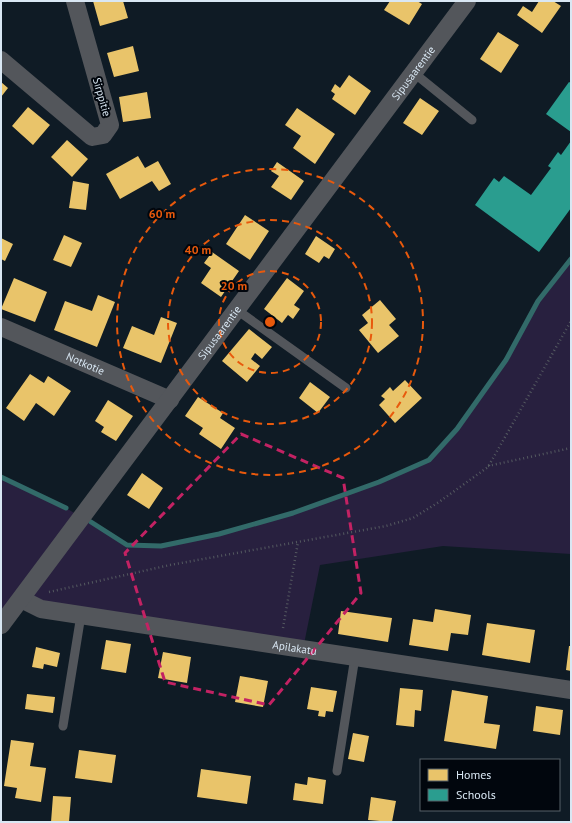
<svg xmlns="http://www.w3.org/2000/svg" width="572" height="823" viewBox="0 0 572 823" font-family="'PT Sans',sans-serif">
<rect width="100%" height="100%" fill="#0f1b25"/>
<path fill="#28203f" d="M 571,259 L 571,554 L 443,546 L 320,565 L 303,649 L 21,599 L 1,625 L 1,477 L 66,508 L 127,545 L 161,546 L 219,534 L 293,513 L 379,482 L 429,460 L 457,429 L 506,360 L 538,301 Z"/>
<path fill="#e9c46a" d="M 93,1 L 123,1 L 128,18 L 100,26 Z
M 390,1 L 417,1 L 422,4 L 409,25 L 384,10 Z
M 539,1 L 553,1 L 561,6 L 542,33 L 517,15 L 523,6 L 532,12 Z
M 498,32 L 519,45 L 501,73 L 480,59 Z
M 133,46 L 139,71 L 114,77 L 107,53 Z
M 349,75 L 371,91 L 355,115 L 332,99 L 335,94 L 331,91 L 335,84 L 340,88 Z
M 1,82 L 8,88 L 1,97 Z
M 147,92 L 151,118 L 123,122 L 119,97 Z
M 420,98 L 439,111 L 422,135 L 403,123 Z
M 28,107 L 50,125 L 33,145 L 12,126 Z
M 297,108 L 335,134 L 315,164 L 293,148 L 301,136 L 285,125 Z
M 67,140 L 88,159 L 72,177 L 51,157 Z
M 138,156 L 145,168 L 158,161 L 171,184 L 159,191 L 152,181 L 120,199 L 106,174 Z
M 277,162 L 304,181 L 291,200 L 271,187 L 279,176 L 271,171 Z
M 73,181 L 89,184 L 86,210 L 69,208 Z
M 245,215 L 269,231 L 250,260 L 226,244 Z
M 64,235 L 82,243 L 71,267 L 53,260 Z
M 316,236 L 335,249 L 329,259 L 324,256 L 319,263 L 305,254 Z
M 1,238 L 13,244 L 5,261 L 1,259 Z
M 212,252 L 239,271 L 221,297 L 201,283 L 211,268 L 204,263 Z
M 14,278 L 47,292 L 35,322 L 1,309 Z
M 287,278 L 304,291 L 294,305 L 300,309 L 293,319 L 288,315 L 282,323 L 264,309 Z
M 98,295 L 115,302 L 97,347 L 54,330 L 65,301 L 92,311 Z
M 380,300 L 396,319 L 389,325 L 399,336 L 378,353 L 359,330 L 368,323 L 362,315 Z
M 161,317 L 177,323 L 161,363 L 123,348 L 132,326 L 154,335 Z
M 249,329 L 272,347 L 262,359 L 255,353 L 251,359 L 260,366 L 247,382 L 222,361 Z
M 30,374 L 44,383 L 48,376 L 71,391 L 54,416 L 36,403 L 24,421 L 6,408 Z
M 405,380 L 422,398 L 395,423 L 379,405 L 385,399 L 381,396 L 390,387 L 393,391 Z
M 310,382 L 330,397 L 318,413 L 299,398 Z
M 198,397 L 223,413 L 220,418 L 235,428 L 221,449 L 199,434 L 203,428 L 185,416 Z
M 108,400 L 133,416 L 116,441 L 101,432 L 104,427 L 95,421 Z
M 142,473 L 163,488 L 149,509 L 127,495 Z
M 435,609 L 471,615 L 468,635 L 451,633 L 448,651 L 409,645 L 413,619 L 433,622 Z
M 341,611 L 392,618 L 388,642 L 338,634 Z
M 487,623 L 535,630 L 530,663 L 482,655 Z
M 106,640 L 131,644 L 126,673 L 101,669 Z
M 569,646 L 571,646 L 571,671 L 566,670 Z
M 36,647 L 60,653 L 57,667 L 44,664 L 43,669 L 32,667 Z
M 163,652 L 191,657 L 187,683 L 158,678 Z
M 240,676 L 268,681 L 263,707 L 235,702 Z
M 311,687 L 337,691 L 333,712 L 326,711 L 325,717 L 318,716 L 319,711 L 307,709 Z
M 400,688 L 423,690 L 421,711 L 415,710 L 414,727 L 396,725 Z
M 452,690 L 488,696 L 484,723 L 500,725 L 496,749 L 444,741 Z
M 27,694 L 55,697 L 53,713 L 25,709 Z
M 536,706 L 563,710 L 560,735 L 533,731 Z
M 353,733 L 369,736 L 364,762 L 348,759 Z
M 11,740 L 34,743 L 30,766 L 46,768 L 41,802 L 15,798 L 17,788 L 4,786 Z
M 79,750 L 116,755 L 112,783 L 75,778 Z
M 201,769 L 251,776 L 247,804 L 197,797 Z
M 308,777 L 326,780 L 323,804 L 293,800 L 295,783 L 307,785 Z
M 53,796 L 71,797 L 69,822 L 51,822 Z
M 371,797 L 396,801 L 392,822 L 368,820 Z"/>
<path fill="#2a9d8f" d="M 569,82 L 571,83 L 571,132 L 546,114 Z
M 571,141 L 571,208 L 539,252 L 475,205 L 494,178 L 499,182 L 504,176 L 531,195 L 551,168 L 548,166 L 558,152 L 561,155 Z"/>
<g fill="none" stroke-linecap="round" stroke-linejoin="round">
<path stroke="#326a69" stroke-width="5" d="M 1,477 L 66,508
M 91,522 L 127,545 L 161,546 L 219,534 L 293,513 L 379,482 L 429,460 L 457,429 L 506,360 L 538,301 L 571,259"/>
<path stroke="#545960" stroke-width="2.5" stroke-dasharray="1 3" stroke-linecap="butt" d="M 488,466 L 571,448
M 49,592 L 170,565 L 386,526 L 413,518 L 439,502 L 488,467 L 571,321
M 283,628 L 298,542"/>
<path stroke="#53565b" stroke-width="9" d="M 414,73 L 472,120
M 237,310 L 346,388
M 63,726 L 81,615
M 337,771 L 355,657"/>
<g stroke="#53565b" stroke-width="18">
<path d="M 1,60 L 92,137 L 103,135 L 110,125 L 75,1"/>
<path id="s1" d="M 1,327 L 170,400"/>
<path id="s2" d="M 21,599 L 41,609 L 571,690"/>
<path id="s3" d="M 1,625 L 467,1"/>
</g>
</g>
<path fill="none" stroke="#c32263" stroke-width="3" stroke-dasharray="8 5" stroke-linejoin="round" d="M 241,434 L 343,478 L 361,593 L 269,705 L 165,682 L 125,553 Z"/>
<g fill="none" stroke="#e8590c" stroke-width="2" stroke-dasharray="7 5">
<circle cx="270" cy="322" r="51"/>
<circle cx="270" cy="322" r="102"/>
<circle cx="270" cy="322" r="153"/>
</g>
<g text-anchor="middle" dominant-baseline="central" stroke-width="4" stroke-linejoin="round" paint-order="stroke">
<g font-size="11" fill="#d9e7f3" stroke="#01060d">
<text stroke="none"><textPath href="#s3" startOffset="689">Sipusaarentie</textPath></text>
<text transform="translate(102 97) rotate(74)">Sirppitie</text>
<text stroke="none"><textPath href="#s3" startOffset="365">Sipusaarentie</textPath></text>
<text stroke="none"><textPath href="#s1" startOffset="92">Notkotie</textPath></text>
<text stroke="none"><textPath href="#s2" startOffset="279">Apilakatu</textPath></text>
</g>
</g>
<circle cx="270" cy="322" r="6" fill="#e8590c" stroke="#01060d" stroke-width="2"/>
<g font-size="12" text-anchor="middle" font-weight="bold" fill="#e8590c" stroke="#01060d" stroke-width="4" stroke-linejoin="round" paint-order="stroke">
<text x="162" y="218">60 m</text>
<text x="198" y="254">40 m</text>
<text x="234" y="290">20 m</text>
</g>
<rect width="572" height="823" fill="none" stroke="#d9e7f3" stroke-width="4"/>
<rect x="420" y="759" width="140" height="52" fill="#01060d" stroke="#576069"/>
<rect x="428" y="769" width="20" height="12" fill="#e9c46a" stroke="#576069"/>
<text x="456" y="779" font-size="12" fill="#d9e7f3">Homes</text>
<rect x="428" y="789" width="20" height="12" fill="#2a9d8f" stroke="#576069"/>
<text x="456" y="799" font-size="12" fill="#d9e7f3">Schools</text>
</svg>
